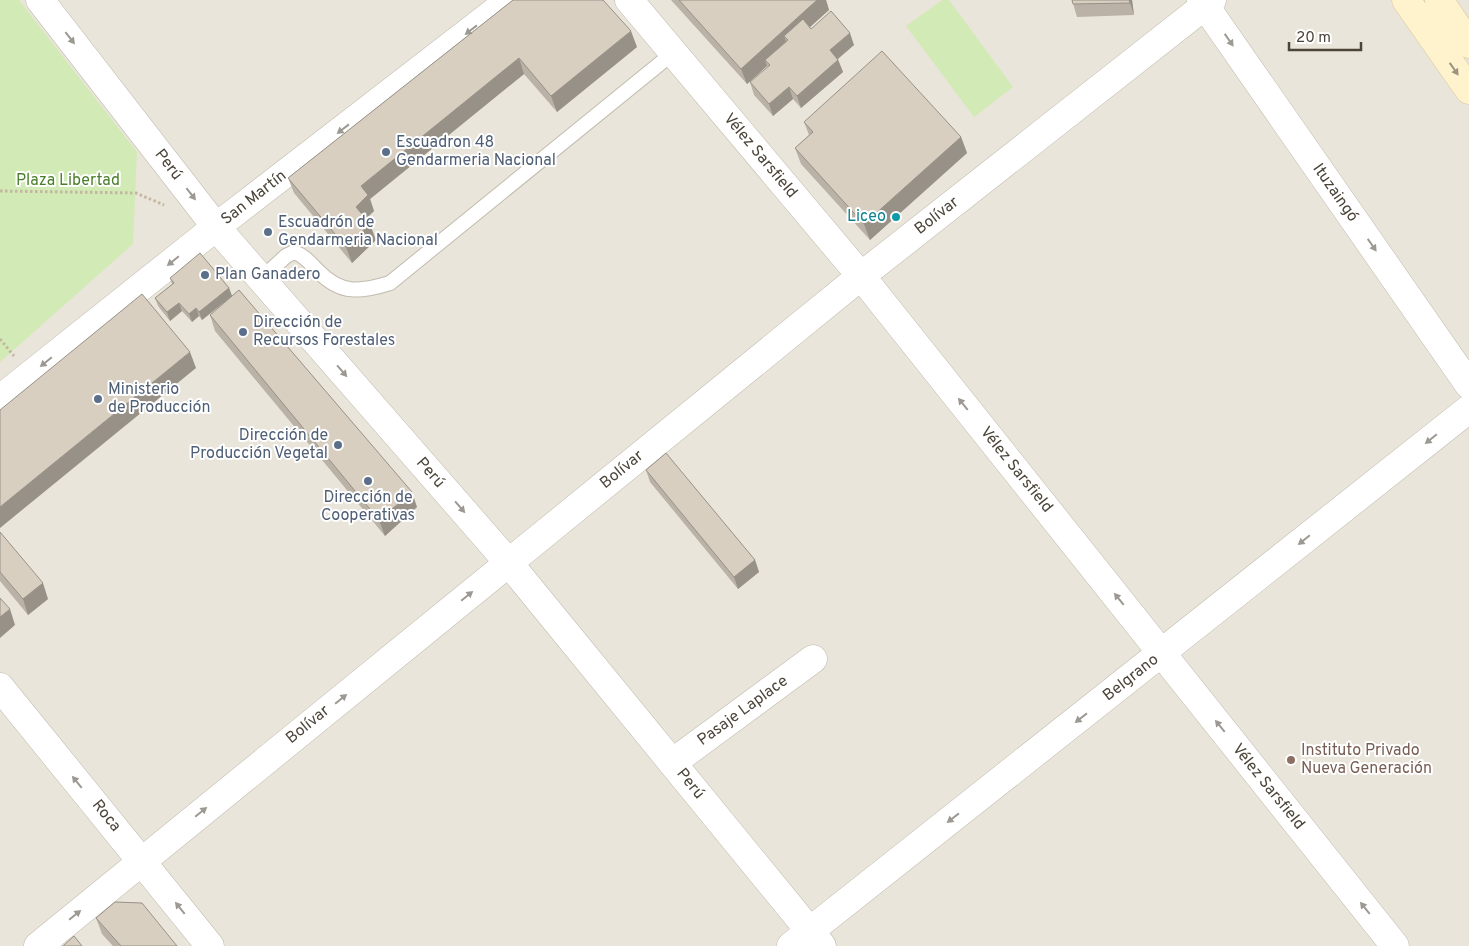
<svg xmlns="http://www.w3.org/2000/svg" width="1469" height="946" viewBox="0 0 1469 946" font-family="Overpass,sans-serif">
<rect width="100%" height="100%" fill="#f6f3ec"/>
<path fill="#eae5da" d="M 0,0 L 1469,0 L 1469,946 L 0,946 Z"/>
<path fill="#d2eab5" d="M 0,0 L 19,0 L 137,152 L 133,244 L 0,362 Z
M 942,0 L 949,0 L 1013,87 L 974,117 L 906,26 Z"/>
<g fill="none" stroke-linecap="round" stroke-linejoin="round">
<defs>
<path id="service" d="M 261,279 L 286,256 L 294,252 C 305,256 310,263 318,271 C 341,295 361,292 390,283 L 673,53"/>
<path id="minor" d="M 40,0 L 216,227 L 508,562 L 822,946
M 629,0 L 861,276 L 1395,946
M 1201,0 L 1469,385
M 0,399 L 216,227 L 510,0
M 0,687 L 210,946
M 672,763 L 813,659
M 38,946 L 861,276 L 1212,0
M 791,946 L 1469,409"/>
<path id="secondary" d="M 1406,0 L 1469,90
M 1439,0 L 1469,44"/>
</defs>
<use href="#service" stroke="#c2bbae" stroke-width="16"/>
<use href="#minor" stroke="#c2bbae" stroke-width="29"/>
<use href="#secondary" stroke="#d6c79b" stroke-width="29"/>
<path stroke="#c4b79f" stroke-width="3" stroke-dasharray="2.5 2.5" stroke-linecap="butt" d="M 0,191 L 136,193 L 164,205
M 0,339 L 14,356"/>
<use href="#service" stroke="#fff" stroke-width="14"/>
<use href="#minor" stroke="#fff" stroke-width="28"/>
<use href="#secondary" stroke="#fff3cd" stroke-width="28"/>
</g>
<path fill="#bab2a6" d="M 513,0 L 637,47 L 557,112 L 524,74 L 370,199 L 374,211 L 366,219 L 376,240 L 352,263 L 294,193 L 288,178 Z
M 671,0 L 826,0 L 829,10 L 810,27 L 811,29 L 854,45 L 838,59 L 843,72 L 801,108 L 793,99 L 773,116 L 754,95 L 750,82 L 768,67 L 767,66 L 747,84 Z
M 1072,0 L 1132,0 L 1134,15 L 1077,17 Z
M 804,122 L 961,137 L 967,153 L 870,240 L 801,164 L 795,148 L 809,135 Z
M 170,278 L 229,288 L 232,296 L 417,507 L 385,536 L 215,331 L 210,315 L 229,298 L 202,320 L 199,316 L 192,322 L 182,311 L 170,321 L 158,306 L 155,298 L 172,284 Z
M 646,470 L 755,560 L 759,572 L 738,589 L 650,482 Z
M 0,532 L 48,599 L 28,615 L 0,581 Z
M 96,918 L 177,946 L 113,946 L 102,934 Z"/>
<path fill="#979187" d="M 817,0 L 826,0 L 829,10 L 790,45 L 788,40 L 784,36 L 788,47 L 765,60 L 767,66 L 747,84 L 741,69 Z
M 1129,0 L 1132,0 L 1134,15 Z
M 631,31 L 637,47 L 557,112 L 551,96 Z
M 850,33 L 854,45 L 834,62 L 830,50 Z
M 519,58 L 524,74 L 370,199 L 374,211 L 361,223 L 356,207 L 361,186 Z
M 838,60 L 843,72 L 801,108 L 797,96 Z
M 789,87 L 793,99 L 773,116 L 769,104 Z
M 961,137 L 967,153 L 870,240 L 864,224 Z
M 370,224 L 376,240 L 352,263 L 346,247 Z
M 229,288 L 232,296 L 202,320 L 199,312 Z
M 179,303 L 182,311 L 170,321 L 167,312 Z
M 196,308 L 199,316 L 192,322 L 189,314 Z
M 190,352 L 196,368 L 0,528 L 0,507 Z
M 412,492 L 417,507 L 385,536 L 379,520 Z
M 755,560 L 759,572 L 738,589 L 734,577 Z
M 43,583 L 48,599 L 28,615 L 23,599 Z
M 10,609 L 15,625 L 0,638 L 0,617 Z"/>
<path fill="#d8cfc1" stroke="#979187" d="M 513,0 L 603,0 L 631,31 L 551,96 L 519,58 L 361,186 L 368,195 L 356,207 L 370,224 L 346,247 L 288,178 Z
M 679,0 L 817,0 L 741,69 Z
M 1072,0 L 1129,0 L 1130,3 L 1073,4 Z
M 831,11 L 850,33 L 830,50 L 838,60 L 797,96 L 789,87 L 769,104 L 750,82 L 770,65 L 765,60 L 788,40 L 784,36 L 803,19 L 811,29 Z
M 882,51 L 961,137 L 864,224 L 795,148 L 813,132 L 804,122 Z
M 200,253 L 229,288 L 199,312 L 196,308 L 189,314 L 179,303 L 167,312 L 155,298 L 174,283 L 170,278 Z
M 239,290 L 412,492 L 379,520 L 210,315 Z
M 142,294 L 190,352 L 0,507 L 0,410 Z
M 666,453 L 755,560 L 734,577 L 646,470 Z
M 0,532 L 43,583 L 23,599 L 0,572 Z
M 0,598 L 10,609 L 0,617 Z
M 115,902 L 142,903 L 177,946 L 121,946 L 96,918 Z
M 74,936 L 82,946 L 63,946 Z"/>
<defs><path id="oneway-solid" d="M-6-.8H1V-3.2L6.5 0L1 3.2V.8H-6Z" transform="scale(1.25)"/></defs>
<g fill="#9c9892">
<use href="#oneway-solid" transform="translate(471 30) rotate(142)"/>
<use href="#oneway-solid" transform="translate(70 38) rotate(52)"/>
<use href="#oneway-solid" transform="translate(1229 40) rotate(55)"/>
<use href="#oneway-solid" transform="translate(343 129) rotate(142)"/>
<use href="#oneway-solid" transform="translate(191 194) rotate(52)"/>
<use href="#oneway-solid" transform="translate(1372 245) rotate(55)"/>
<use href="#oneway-solid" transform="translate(173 261) rotate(141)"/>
<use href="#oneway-solid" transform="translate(46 362) rotate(141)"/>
<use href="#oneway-solid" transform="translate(342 371) rotate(49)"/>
<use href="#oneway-solid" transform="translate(963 404) rotate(-129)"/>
<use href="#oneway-solid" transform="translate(1431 439) rotate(141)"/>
<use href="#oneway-solid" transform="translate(460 507) rotate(49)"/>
<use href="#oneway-solid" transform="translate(1304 540) rotate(141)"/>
<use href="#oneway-solid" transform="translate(467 596) rotate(-39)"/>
<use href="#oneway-solid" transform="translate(1119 599) rotate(-129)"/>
<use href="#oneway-solid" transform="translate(341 699) rotate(-39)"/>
<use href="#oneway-solid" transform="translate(1081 718) rotate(142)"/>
<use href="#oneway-solid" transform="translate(1220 726) rotate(-129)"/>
<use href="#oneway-solid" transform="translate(77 782) rotate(-129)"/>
<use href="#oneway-solid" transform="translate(201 812) rotate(-39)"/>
<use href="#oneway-solid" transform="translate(953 818) rotate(142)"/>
<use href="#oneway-solid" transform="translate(180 908) rotate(-129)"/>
<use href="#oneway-solid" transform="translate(1365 908) rotate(-129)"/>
<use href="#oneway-solid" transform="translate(75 915) rotate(-39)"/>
</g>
<use fill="#9c937c" href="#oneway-solid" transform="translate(1454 69) rotate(55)"/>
<g fill="#5c6f8a" stroke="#fff" stroke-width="2">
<circle cx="386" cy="152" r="5"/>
<circle cx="268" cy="232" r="5"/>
<circle cx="205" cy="275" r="5"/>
<circle cx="243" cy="332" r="5"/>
<circle cx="98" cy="399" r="5"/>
<circle cx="338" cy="445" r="5"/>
<circle cx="368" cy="481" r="5"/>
</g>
<circle fill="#0f9aa8" stroke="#fff" stroke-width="2" cx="896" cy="217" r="5"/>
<circle fill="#8d6e63" stroke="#fff" stroke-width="2" cx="1291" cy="760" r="5"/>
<g text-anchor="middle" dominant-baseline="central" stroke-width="4" stroke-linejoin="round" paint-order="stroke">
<g font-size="16" fill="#4e5e75" stroke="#fff" text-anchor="start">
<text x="396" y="143">Escuadron 48<tspan x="396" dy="18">Gendarmeria Nacional</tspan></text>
<text x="278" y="223">Escuadrón de<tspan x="278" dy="18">Gendarmeria Nacional</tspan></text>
<text x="215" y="275">Plan Ganadero</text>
<text x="253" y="323">Dirección de<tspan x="253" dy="18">Recursos Forestales</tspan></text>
<text x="108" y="390">Ministerio<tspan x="108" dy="18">de Producción</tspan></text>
<text x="328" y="436" text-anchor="end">Dirección de<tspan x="328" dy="18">Producción Vegetal</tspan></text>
<text x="368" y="498" text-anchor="middle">Dirección de<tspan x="368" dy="18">Cooperativas</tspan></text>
</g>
<g font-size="16" fill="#4b4439" stroke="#fff">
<text transform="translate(760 156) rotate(50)">Vélez Sarsfield</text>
<text transform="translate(168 165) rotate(52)">Perú</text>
<text transform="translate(1335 193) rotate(55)">Ituzaingó</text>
<text transform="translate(254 198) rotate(-38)">San Martín</text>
<text transform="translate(937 216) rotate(-38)">Bolívar</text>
<text transform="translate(622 470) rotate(-39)">Bolívar</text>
<text transform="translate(1016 470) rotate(51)">Vélez Sarsfield</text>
<text transform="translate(430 473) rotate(49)">Perú</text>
<text transform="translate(1131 678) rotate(-38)">Belgrano</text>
<text transform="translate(743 711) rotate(-36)">Pasaje Laplace</text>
<text transform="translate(308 725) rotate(-39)">Bolívar</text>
<text transform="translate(690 784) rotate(51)">Perú</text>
<text transform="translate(1268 787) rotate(51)">Vélez Sarsfield</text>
<text transform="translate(106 816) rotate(51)">Roca</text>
</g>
<g font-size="16" fill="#4a7f2a" stroke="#fff">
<text x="68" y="181">Plaza Libertad</text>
</g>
<g font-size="16" fill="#0d838f" stroke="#fff" text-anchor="end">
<text x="886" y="217">Liceo</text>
</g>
<g font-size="16" fill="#785e54" stroke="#fff" text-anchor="start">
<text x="1301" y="751">Instituto Privado<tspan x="1301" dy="18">Nueva Generación</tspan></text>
</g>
</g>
<path d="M1289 42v8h72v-8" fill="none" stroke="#4b4439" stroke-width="2.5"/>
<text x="1296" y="42" font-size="15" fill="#4b4439" stroke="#ffffff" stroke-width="4" paint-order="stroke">20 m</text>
</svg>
